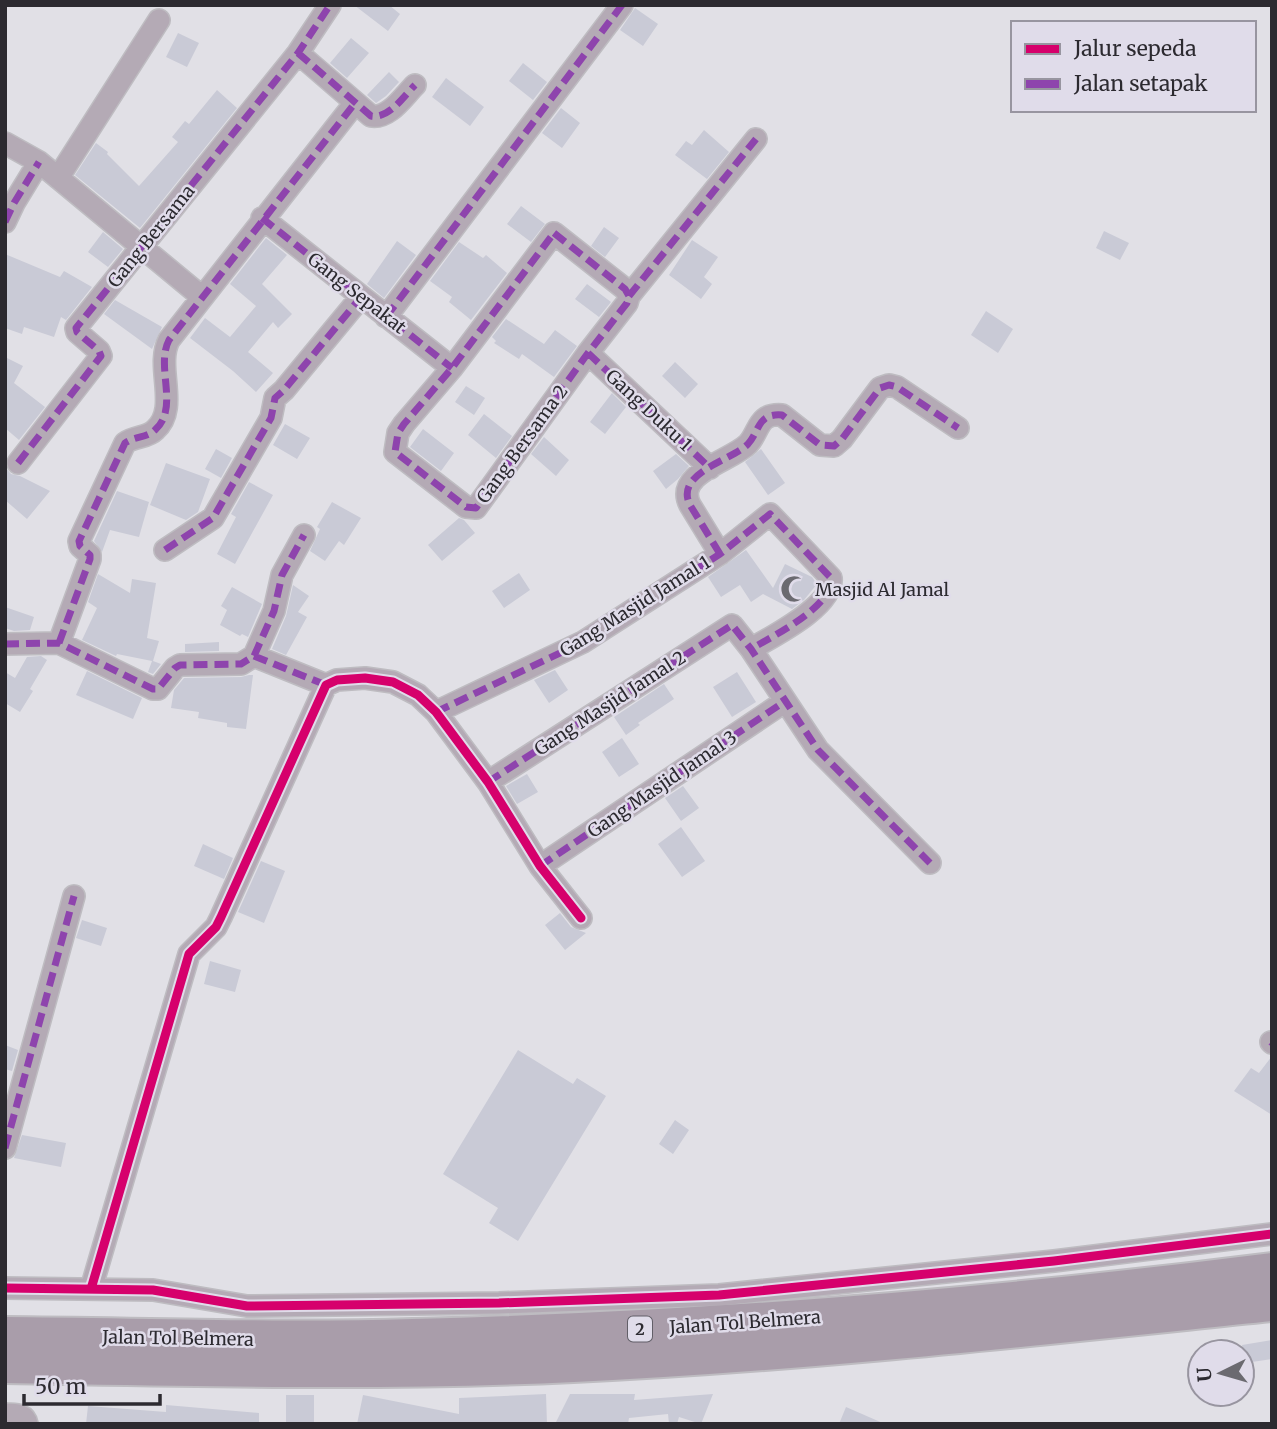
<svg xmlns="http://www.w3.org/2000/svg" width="1277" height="1429" viewBox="0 0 1277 1429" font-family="Merriweather,serif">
<rect width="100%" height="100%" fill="#e1e0e6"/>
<path fill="#c9cad6" d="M 354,5 L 389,5 L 400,14 L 388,31 Z
M 635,8 L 658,24 L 643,46 L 620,30 Z
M 178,33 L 199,43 L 187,67 L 166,57 Z
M 351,38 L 369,53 L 347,78 L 330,63 Z
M 523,63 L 547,82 L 533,100 L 509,81 Z
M 389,72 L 399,82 L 386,96 L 376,103 L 367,95 Z
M 446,78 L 484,107 L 470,126 L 432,97 Z
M 217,90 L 237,108 L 140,228 L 75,175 L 96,143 L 108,152 L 107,154 L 139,186 L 178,142 L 172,137 L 185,121 L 189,124 Z
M 561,108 L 580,123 L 562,148 L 542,133 Z
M 704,130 L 729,152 L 707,179 L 675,155 L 686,141 L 692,145 Z
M 521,206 L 545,224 L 531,242 L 507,224 Z
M 604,227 L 619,238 L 605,257 L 591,246 Z
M 1104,231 L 1129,243 L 1120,260 L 1096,248 Z
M 103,232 L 123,249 L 108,267 L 88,252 Z
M 266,238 L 287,255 L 262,284 L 292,314 L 278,328 L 273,322 L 248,352 L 273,373 L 256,392 L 233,371 L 190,338 L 205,318 L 230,337 L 256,306 L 230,284 Z
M 692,240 L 718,257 L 704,277 L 712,284 L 701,299 L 669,275 Z
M 397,241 L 416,255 L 384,298 L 367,284 Z
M 459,242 L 483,258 L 486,255 L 507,273 L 471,320 L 449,302 L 452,297 L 430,281 Z
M 5,254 L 60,277 L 64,271 L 92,287 L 66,320 L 61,317 L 54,337 L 24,327 L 22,334 L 5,328 Z
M 587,284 L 611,302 L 599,317 L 575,299 Z
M 115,300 L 162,327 L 152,349 L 104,314 Z
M 986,311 L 1013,329 L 998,353 L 971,335 Z
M 506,319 L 544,344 L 555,330 L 577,346 L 554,377 L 522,354 L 519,359 L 494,343 L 496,341 L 492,337 Z
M 5,357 L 23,366 L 14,383 L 45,407 L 19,440 L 5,428 Z
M 675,362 L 698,384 L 685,398 L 662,376 Z
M 466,386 L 485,398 L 474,415 L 455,402 Z
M 612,393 L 626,407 L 605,434 L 590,422 Z
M 484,414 L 512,436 L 496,458 L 468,435 Z
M 285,424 L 310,438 L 297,459 L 273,445 Z
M 423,429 L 454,453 L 441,471 L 410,447 Z
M 544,437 L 569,460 L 556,476 L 531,454 Z
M 216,449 L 232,458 L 221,478 L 205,469 Z
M 761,449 L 785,483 L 768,495 L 745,462 Z
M 676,454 L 689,466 L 678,479 L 666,489 L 653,471 Z
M 166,463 L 210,479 L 198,512 L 186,520 L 150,505 Z
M 5,467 L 11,474 L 20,476 L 50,491 L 27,519 L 5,500 Z
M 249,482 L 273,495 L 235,564 L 217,554 L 236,517 L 231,514 Z
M 117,491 L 149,502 L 139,537 L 110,530 L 102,552 L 94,541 Z
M 332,502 L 361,518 L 344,545 L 339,541 L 325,561 L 310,551 L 320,529 L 317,527 Z
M 459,518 L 464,520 L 475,533 L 442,561 L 428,545 Z
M 746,550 L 773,588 L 785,564 L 812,577 L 817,584 L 804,600 L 792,609 L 763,594 L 751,602 L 740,585 L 721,597 L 708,577 Z
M 519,573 L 530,590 L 504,608 L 492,591 Z
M 98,574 L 130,593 L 132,579 L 156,583 L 147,638 L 159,641 L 153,661 L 161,664 L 153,674 L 148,672 L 152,661 L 117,654 L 116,656 L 82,640 L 97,608 L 88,602 Z
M 293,585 L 309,596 L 298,612 L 307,617 L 286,655 L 272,649 L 286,616 Z
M 232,587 L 262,604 L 248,637 L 242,634 L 240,636 L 220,625 L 227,610 L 221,606 Z
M 5,607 L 34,617 L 30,630 L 14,631 L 5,628 Z
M 219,642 L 219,651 L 185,652 L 185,644 Z
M 41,656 L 47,660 L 30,689 L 33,691 L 20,712 L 5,703 L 5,672 L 15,678 L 27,657 Z
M 555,670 L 568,690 L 549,703 L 534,680 Z
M 87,671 L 142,698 L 133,719 L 76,695 Z
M 737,672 L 756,702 L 732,717 L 713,687 Z
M 249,675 L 253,675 L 246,729 L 227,727 L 227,723 L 198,718 L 199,712 L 171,708 L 174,690 L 184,678 L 241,677 Z
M 664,684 L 674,699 L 638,723 L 640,725 L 626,735 L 614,717 Z
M 622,738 L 639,764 L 619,777 L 602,752 Z
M 527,774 L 538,792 L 517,804 L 506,786 Z
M 683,786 L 699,808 L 681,821 L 665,798 Z
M 681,827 L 705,861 L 682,877 L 658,844 Z
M 203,844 L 233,858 L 224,879 L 194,866 Z
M 261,861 L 285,871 L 264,923 L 238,912 Z
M 560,913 L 571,927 L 586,933 L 565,950 L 545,925 Z
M 82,920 L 107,928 L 101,946 L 76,938 Z
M 210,961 L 241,970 L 235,992 L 204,984 Z
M 5,1045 L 18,1050 L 12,1071 L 5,1069 Z
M 518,1050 L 573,1084 L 577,1078 L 606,1096 L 518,1241 L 489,1223 L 498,1208 L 443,1174 Z
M 1272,1056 L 1272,1115 L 1234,1091 L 1251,1068 L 1259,1073 Z
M 675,1120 L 689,1130 L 673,1154 L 659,1144 Z
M 22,1135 L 66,1143 L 61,1167 L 14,1158 Z
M 1272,1340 L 1272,1359 L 1245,1363 L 1242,1345 Z
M 546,1394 L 547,1424 L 357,1424 L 363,1395 L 459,1414 L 459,1398 Z
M 570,1394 L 635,1394 L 634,1400 L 713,1394 L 701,1424 L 679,1417 L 677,1424 L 669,1424 L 668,1414 L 629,1418 L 628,1424 L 555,1424 Z
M 286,1395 L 314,1395 L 314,1422 L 286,1422 Z
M 166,1405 L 259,1413 L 259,1424 L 86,1424 L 88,1406 L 166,1412 Z
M 846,1407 L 885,1424 L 839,1424 Z"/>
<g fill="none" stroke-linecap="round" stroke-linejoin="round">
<defs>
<path id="street" d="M 298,53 L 371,116 C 389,119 403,97 415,85
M 5,143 L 39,162 L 202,297
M 58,178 L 159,20
M 262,218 L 452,368
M 5,222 L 14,203 L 39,162
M 554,233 L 625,289 L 629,296 L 627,303 L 588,353 L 476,508 L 466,507 L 395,452 L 398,433 L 404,424 L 452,368 Z
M 629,296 L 756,139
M 386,317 L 622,5
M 588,353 L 710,468
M 18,463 L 101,356 L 99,351 L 77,332 L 76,328 L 298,53 L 330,5
M 165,550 L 213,518 L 271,418 L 275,398 L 284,390 L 361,297
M 720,554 L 690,505 C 674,473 731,461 748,444 C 760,431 757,413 782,415 L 820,445 L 834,446 L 842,439 L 880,388 L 889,385 L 897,387 L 958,428
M 59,643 L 90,559 L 90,555 L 80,546 L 79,541 L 125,443 C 135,436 147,438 155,430 C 180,408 155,367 169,340 L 355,103
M 5,644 L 59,643 L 153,689 L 158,689 L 175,668 L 180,665 L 241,664 L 254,656 L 274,611 L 282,575 L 304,535
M 254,656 L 326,685
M 436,712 L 583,642 L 720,554 L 770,514 L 831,578 C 834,606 773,636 751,649
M 488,782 L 732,625 L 751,649 L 818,750 L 930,863
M 540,866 L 784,702
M 1271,1042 L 1272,1043
M 5,1148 L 74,896
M 5,1288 L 153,1290 L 247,1306 L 499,1303 L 719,1295 L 1054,1261 L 1272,1234
M 91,1289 L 189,954 L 216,927 L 221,917 L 326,685 L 337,680 L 365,678 L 393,682 L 418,695 L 436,712 L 488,782 L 540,866 L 581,918
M 5,1414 C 14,1415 25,1413 27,1424"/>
<path id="highway" d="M 5,1336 C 141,1337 277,1342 413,1338 C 700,1331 987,1308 1272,1272
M 5,1364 C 194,1367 384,1372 573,1363 C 807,1352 1039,1326 1272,1302"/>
</defs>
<use href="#street" stroke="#bebcc1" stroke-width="24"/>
<use href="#highway" stroke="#bebcc1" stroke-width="42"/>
<use href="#street" stroke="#b4aab5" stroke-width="21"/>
<use href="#highway" stroke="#a99daa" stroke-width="38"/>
<path stroke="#8e44ad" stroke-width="7" stroke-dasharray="14 7" stroke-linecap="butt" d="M 298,53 L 371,116 C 389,119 403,97 415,85
M 262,218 L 452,368
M 5,222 L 14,203 L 39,162
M 554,233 L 625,289 L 629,296 L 627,303 L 588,353 L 476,508 L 466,507 L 395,452 L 398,433 L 404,424 L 452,368 Z
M 629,296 L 756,139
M 386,317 L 622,5
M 588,353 L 710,468
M 18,463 L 101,356 L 99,351 L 77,332 L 76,328 L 298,53 L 330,5
M 165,550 L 213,518 L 271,418 L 275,398 L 284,390 L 361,297
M 720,554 L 690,505 C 674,473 731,461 748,444 C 760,431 757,413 782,415 L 820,445 L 834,446 L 842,439 L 880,388 L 889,385 L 897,387 L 958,428
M 59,643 L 90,559 L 90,555 L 80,546 L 79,541 L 125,443 C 135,436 147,438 155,430 C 180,408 155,367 169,340 L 355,103
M 5,644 L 59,643 L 153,689 L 158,689 L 175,668 L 180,665 L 241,664 L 254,656 L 274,611 L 282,575 L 304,535
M 254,656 L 326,685
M 436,712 L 583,642 L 720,554 L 770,514 L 831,578 C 834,606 773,636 751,649
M 488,782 L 732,625 L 751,649 L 818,750 L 930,863
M 540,866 L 784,702
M 1271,1042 L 1272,1043
M 5,1148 L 74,896"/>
<defs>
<path id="cycleway" d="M 5,1288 L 153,1290 L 247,1306 L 499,1303 L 719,1295 L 1054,1261 L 1272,1234
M 91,1289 L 189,954 L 216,927 L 221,917 L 326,685 L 337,680 L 365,678 L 393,682 L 418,695 L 436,712 L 488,782 L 540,866 L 581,918"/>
</defs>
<use href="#cycleway" stroke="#e0dcea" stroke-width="13"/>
<use href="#cycleway" stroke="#d6006c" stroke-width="9"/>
</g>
<defs>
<symbol id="mosque-bare" viewBox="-9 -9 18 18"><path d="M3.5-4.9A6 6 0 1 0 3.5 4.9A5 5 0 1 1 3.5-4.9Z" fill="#6b6a70" stroke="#e0dcea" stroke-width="2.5" paint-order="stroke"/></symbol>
</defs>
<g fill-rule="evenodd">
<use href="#mosque-bare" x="775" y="570" width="38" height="38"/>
</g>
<g text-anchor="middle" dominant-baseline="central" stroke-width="5" stroke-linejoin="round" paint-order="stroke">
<rect fill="#e0dcea" stroke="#625f68" stroke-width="2" x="628" y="1316.5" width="24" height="25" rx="5"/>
<g font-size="16" font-weight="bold" fill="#2c2a30">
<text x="640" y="1329">2</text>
</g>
<g font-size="18" fill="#2c2a30" stroke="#e0dcea">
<text transform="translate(151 236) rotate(-51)">Gang Bersama</text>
<text transform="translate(357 293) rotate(38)">Gang Sepakat</text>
<text transform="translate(649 410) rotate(43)">Gang Duku 1</text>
<text transform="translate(522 444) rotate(-54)">Gang Bersama 2</text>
<text transform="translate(635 606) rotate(-32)">Gang Masjid Jamal 1</text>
<text transform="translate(610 703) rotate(-33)">Gang Masjid Jamal 2</text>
<text transform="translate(662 784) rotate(-34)">Gang Masjid Jamal 3</text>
<text transform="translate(745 1322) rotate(-4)">Jalan Tol Belmera</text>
<text transform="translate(178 1338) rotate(1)">Jalan Tol Belmera</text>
</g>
<g font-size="18" fill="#2c2a30" stroke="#e0dcea" text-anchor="start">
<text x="815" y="589">Masjid Al Jamal</text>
</g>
</g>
<rect width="1277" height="1429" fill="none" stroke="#2c2a30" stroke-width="14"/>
<rect x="1011" y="21" width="245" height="91" fill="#e0dcea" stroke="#9895a0" stroke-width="2"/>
<rect x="1025" y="44" width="35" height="10" fill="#d6006c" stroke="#9895a0" stroke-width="2"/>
<text x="1074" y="56" font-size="21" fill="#2c2a30">Jalur sepeda</text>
<rect x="1025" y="79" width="35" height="10" fill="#8e44ad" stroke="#9895a0" stroke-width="2"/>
<text x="1074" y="91" font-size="21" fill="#2c2a30">Jalan setapak</text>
<g transform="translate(1221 1373) rotate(265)"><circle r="33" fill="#e0dcea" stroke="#9895a0" stroke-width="2"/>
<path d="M0-5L12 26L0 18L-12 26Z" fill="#6b6a70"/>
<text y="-10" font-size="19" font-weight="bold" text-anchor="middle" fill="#2c2a30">U</text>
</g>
<path d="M24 1394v10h136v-10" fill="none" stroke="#2c2a30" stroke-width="3.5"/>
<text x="35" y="1394" font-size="21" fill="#2c2a30" stroke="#e0dcea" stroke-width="5" paint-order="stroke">50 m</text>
</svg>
